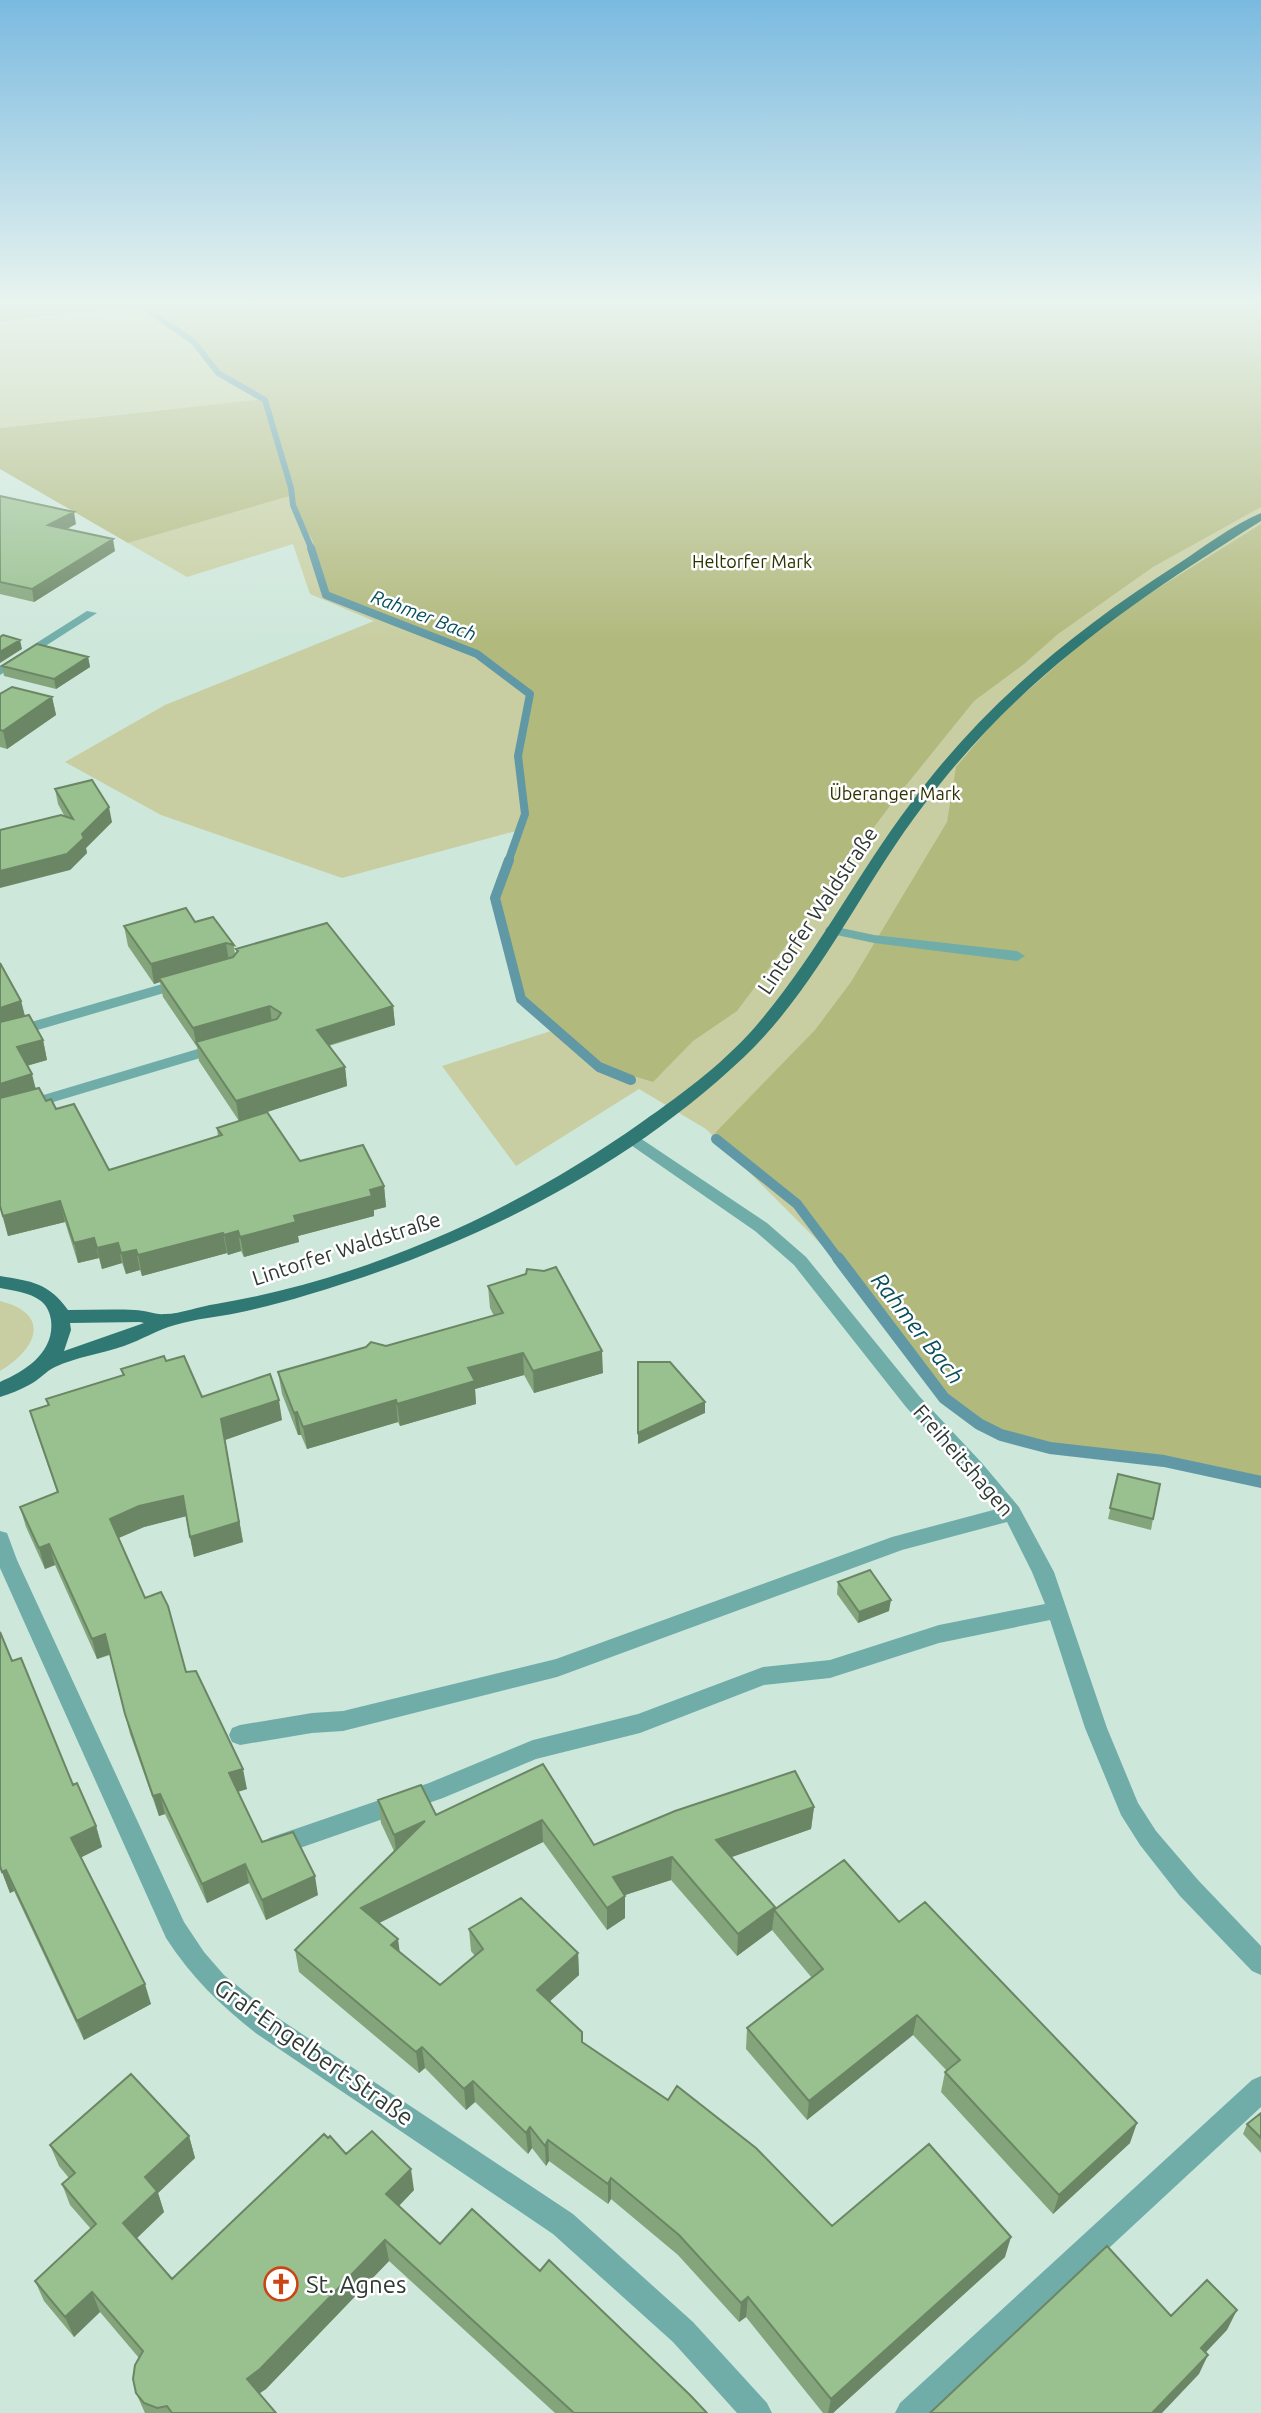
<svg xmlns="http://www.w3.org/2000/svg" width="1261" height="2413" viewBox="0 0 1261 2413" font-family="Ubuntu,sans-serif">
<rect width="100%" height="100%" fill="#cee7db"/>
<path fill="#c8cea1" d="M 145,304 L 1261,304 L 1261,1459 L 968,1413 L 835,1258 L 706,1129 L 639,1089 L 516,1166 L 442,1066 L 554,1030 L 598,1069 L 615,1075 L 589,1059 L 524,988 L 496,880 L 530,817 L 518,770 L 522,814 L 516,831 L 342,878 L 161,815 L 65,762 L 165,705 L 374,621 L 310,594 L 293,544 L 187,577 L 128,543 L 276,499 L 249,402 L 0,428 L 0,323 L 141,308 L 171,327 Z
M 0,1301 C 53,1314 36,1350 0,1371 Z"/>
<path fill="#b2b97d" d="M 0,304 L 1261,304 L 1261,507 L 1153,567 L 1058,634 L 1024,664 L 974,701 L 895,799 L 737,1011 L 693,1041 L 653,1082 L 601,1066 L 522,999 L 497,897 L 527,814 L 520,756 L 531,693 L 477,653 L 328,595 L 312,539 L 299,519 L 293,495 L 128,543 L 0,469 L 0,428 L 265,399 L 253,390 L 232,382 L 220,372 L 196,342 L 142,306 L 0,322 Z
M 1261,524 L 1261,1480 L 1164,1459 L 1050,1446 L 1001,1432 L 981,1423 L 946,1397 L 797,1203 L 715,1133 L 815,1030 L 851,982 L 947,822 L 956,767 L 1001,714 L 1089,637 L 1136,602 Z"/>
<g fill="none" stroke-linecap="round" stroke-linejoin="round">
<path stroke="#6099a5" stroke-width="6" d="M 145,308 L 194,342 L 218,373 L 265,400 L 291,488 L 293,505 L 312,550"/>
<path stroke="#6099a5" stroke-width="8" d="M 311,548 L 326,595 L 477,654 L 530,694 L 518,756 L 525,814 L 508,862"/>
<path stroke="#6099a5" stroke-width="10" d="M 509,860 L 495,898 L 521,999 L 599,1067 L 631,1080
M 716,1139 L 797,1204 L 839,1260"/>
<path stroke="#6099a5" stroke-width="12" d="M 838,1258 L 944,1398 L 979,1424 L 1001,1435 L 1050,1448 L 1164,1461 L 1261,1482"/>
<path fill="#70ada9" fill-rule="evenodd" d="M 87,611 L 97,613 L 0,675 L 0,666 Z
M 832,926 L 874,935 L 1017,951 L 1025,956 L 1017,961 L 874,943 L 827,933 L 825,930 L 827,927 Z
M 183,978 L 188,980 L 191,983 L 188,986 L 0,1041 L 0,1031 Z
M 221,1042 L 227,1044 L 229,1047 L 227,1050 L 0,1118 L 0,1108 Z
M 631,1132 L 767,1223 L 806,1257 L 920,1397 L 981,1462 L 1019,1507 L 1054,1572 L 1107,1728 L 1138,1803 L 1156,1831 L 1198,1880 L 1261,1946 L 1261,1975 L 1252,1971 L 1180,1896 L 1140,1845 L 1121,1815 L 1085,1728 L 1050,1620 L 939,1643 L 830,1678 L 764,1685 L 640,1733 L 536,1759 L 443,1798 L 277,1856 L 269,1852 L 265,1845 L 269,1838 L 429,1783 L 533,1740 L 638,1714 L 763,1667 L 830,1660 L 939,1625 L 1045,1604 L 1032,1572 L 1007,1522 L 902,1550 L 557,1677 L 343,1731 L 312,1733 L 240,1745 L 232,1742 L 229,1735 L 232,1728 L 240,1725 L 312,1713 L 343,1711 L 556,1659 L 892,1537 L 997,1509 L 906,1407 L 794,1265 L 755,1231 L 625,1141 L 623,1137 Z
M 0,1531 L 7,1533 L 17,1560 L 184,1922 L 204,1952 L 224,1975 L 275,2016 L 573,2214 L 693,2322 L 767,2403 L 772,2413 L 737,2413 L 673,2342 L 553,2234 L 257,2034 C 221,2006 191,1977 166,1938 L 0,1568 Z
M 1261,2076 L 1261,2107 L 931,2413 L 895,2413 L 900,2403 L 1252,2080 Z"/>
<path fill="#307874" fill-rule="evenodd" d="M 1261,513 L 1261,521 C 1130,603 1017,680 923,806 C 861,887 818,987 743,1058 C 621,1173 466,1248 307,1295 C 284,1302 261,1308 237,1313 C 217,1317 195,1319 175,1325 C 157,1330 141,1340 124,1346 C 101,1354 76,1357 55,1367 C 46,1371 39,1380 29,1385 C 20,1390 10,1394 0,1397 L 0,1382 C 26,1371 55,1352 51,1320 C 50,1313 47,1306 41,1301 C 29,1292 14,1291 0,1288 L 0,1276 C 31,1281 49,1283 68,1310 C 90,1310 113,1309 135,1310 C 145,1310 155,1315 165,1314 C 181,1314 200,1306 216,1304 C 369,1278 516,1211 642,1122 C 685,1092 728,1060 761,1020 C 818,952 858,873 911,803 C 983,705 1076,629 1178,564 C 1204,547 1232,525 1261,513 ZM 70,1323 L 140,1322 L 144,1323 L 64,1351 L 71,1330 Z"/>
</g>
<path fill="#84a57b" d="M 0,496 L 76,524 L 66,529 L 115,551 L 34,602 L 0,594 Z
M 88,657 L 90,667 L 56,689 L 4,676 L 2,666 Z
M 0,694 L 52,697 L 56,715 L 7,749 L 0,747 Z
M 55,789 L 112,822 L 86,848 L 87,853 L 70,870 L 65,817 L 58,804 Z
M 195,922 L 234,945 L 235,955 L 237,953 L 236,949 L 393,1006 L 395,1025 L 329,1046 L 345,1067 L 347,1086 L 267,1112 L 300,1161 L 384,1186 L 386,1207 L 374,1210 L 374,1216 L 298,1236 L 299,1242 L 244,1257 L 241,1251 L 228,1255 L 227,1253 L 142,1276 L 140,1270 L 126,1274 L 122,1263 L 102,1269 L 99,1258 L 78,1263 L 65,1222 L 8,1236 L 0,1208 L 21,1001 L 25,1016 L 43,1040 L 47,1060 L 27,1066 L 36,1089 L 46,1101 L 56,1109 L 109,1170 L 218,1137 L 217,1128 L 239,1121 L 199,1061 L 197,1047 L 163,997 L 160,982 L 154,984 L 128,946 L 124,926 Z
M 488,1286 L 603,1373 L 534,1393 L 524,1375 L 475,1389 L 476,1404 L 400,1426 L 398,1422 L 307,1449 L 301,1435 L 298,1435 L 282,1394 L 278,1372 L 386,1346 L 494,1316 L 490,1308 Z
M 166,1361 L 202,1397 L 282,1420 L 225,1440 L 243,1542 L 194,1557 L 186,1516 L 144,1527 L 119,1538 L 145,1598 L 186,1672 L 247,1789 L 238,1792 L 262,1842 L 318,1895 L 266,1920 L 249,1883 L 207,1903 L 165,1814 L 159,1816 L 130,1734 L 110,1655 L 97,1659 L 55,1565 L 45,1569 L 26,1527 L 20,1507 L 57,1492 L 36,1431 L 30,1411 L 48,1405 L 46,1399 L 123,1375 L 121,1369 Z
M 1118,1474 L 1153,1519 L 1151,1530 L 1108,1519 Z
M 838,1582 L 889,1611 L 858,1623 L 837,1594 Z
M 12,1661 L 73,1785 L 96,1826 L 102,1847 L 81,1857 L 151,2004 L 84,2040 L 14,1891 L 10,1893 L 0,1866 Z
M 543,1764 L 594,1845 L 814,1807 L 811,1829 L 731,1857 L 775,1907 L 775,1909 L 899,1922 L 1130,2143 L 1053,2214 L 941,2092 L 945,2072 L 947,2071 L 913,2035 L 807,2120 L 746,2049 L 747,2028 L 812,1978 L 772,1930 L 737,1956 L 671,1880 L 625,1895 L 625,1918 L 607,1930 L 543,1842 L 379,1923 L 400,1952 L 440,1985 L 475,1956 L 471,1951 L 469,1929 L 578,1953 L 579,1975 L 550,2001 L 582,2032 L 583,2043 L 832,2226 L 1005,2257 L 833,2413 L 823,2413 L 746,2317 L 739,2322 L 678,2255 L 611,2199 L 608,2204 L 549,2161 L 546,2166 L 532,2148 L 528,2154 L 475,2102 L 466,2110 L 425,2068 L 419,2073 L 299,1972 L 295,1950 L 394,1851 L 381,1823 L 378,1800 L 436,1815 Z
M 1261,2113 L 1261,2153 L 1243,2134 L 1247,2124 Z
M 189,2136 L 195,2158 L 158,2193 L 164,2212 L 136,2238 L 172,2279 L 346,2154 L 414,2190 L 399,2206 L 440,2244 L 540,2271 L 707,2413 L 555,2413 L 389,2261 L 266,2389 L 259,2393 L 276,2413 L 145,2413 L 136,2393 L 139,2358 L 100,2312 L 74,2337 L 44,2301 L 35,2281 L 91,2229 L 70,2205 L 62,2184 L 69,2178 L 59,2166 L 50,2145 Z"/>
<path fill="#6b8664" d="M 74,512 L 76,524 L 50,538 L 48,525 Z
M 113,539 L 115,551 L 34,602 L 32,589 Z
M 20,640 L 22,649 L 0,663 L 0,652 Z
M 88,657 L 90,667 L 56,689 L 54,679 Z
M 52,697 L 56,715 L 7,749 L 3,731 Z
M 109,807 L 112,822 L 86,848 L 87,853 L 70,870 L 0,888 L 0,871 L 82,834 Z
M 226,943 L 229,962 L 159,978 L 160,982 L 154,984 L 151,964 Z
M 21,1001 L 26,1021 L 0,1029 L 0,1008 Z
M 270,1006 L 272,1024 L 196,1042 L 197,1047 L 193,1028 Z
M 393,1006 L 395,1025 L 319,1048 L 317,1030 Z
M 43,1040 L 47,1060 L 22,1067 L 17,1047 Z
M 345,1067 L 347,1086 L 239,1121 L 236,1101 Z
M 32,1074 L 37,1094 L 0,1105 L 0,1084 Z
M 384,1186 L 386,1207 L 374,1210 L 374,1216 L 298,1236 L 299,1242 L 244,1257 L 240,1237 L 294,1216 Z
M 60,1201 L 65,1222 L 8,1236 L 3,1216 Z
M 238,1231 L 241,1251 L 228,1255 L 224,1235 Z
M 223,1233 L 227,1253 L 142,1276 L 138,1255 Z
M 94,1238 L 99,1258 L 78,1263 L 74,1243 Z
M 118,1243 L 122,1263 L 102,1269 L 97,1248 Z
M 136,1250 L 140,1270 L 126,1274 L 121,1253 Z
M 602,1351 L 603,1373 L 534,1393 L 533,1371 Z
M 523,1353 L 524,1375 L 475,1389 L 476,1404 L 400,1426 L 397,1404 L 468,1368 Z
M 279,1400 L 282,1420 L 225,1440 L 243,1542 L 194,1557 L 190,1537 L 221,1419 Z
M 396,1400 L 398,1422 L 307,1449 L 303,1427 Z
M 705,1402 L 705,1413 L 638,1444 L 638,1433 Z
M 297,1412 L 301,1435 L 298,1435 L 294,1413 Z
M 183,1496 L 187,1516 L 144,1527 L 116,1539 L 110,1519 L 139,1506 Z
M 49,1544 L 55,1565 L 45,1569 L 39,1548 Z
M 891,1600 L 889,1611 L 858,1623 L 859,1612 Z
M 105,1634 L 110,1654 L 97,1659 L 92,1639 Z
M 243,1769 L 247,1789 L 233,1793 L 229,1773 Z
M 160,1794 L 165,1814 L 159,1816 L 153,1796 Z
M 814,1807 L 811,1829 L 715,1863 L 716,1840 Z
M 542,1820 L 543,1842 L 365,1930 L 361,1908 Z
M 425,1821 L 397,1858 L 394,1835 Z
M 96,1826 L 102,1847 L 78,1859 L 71,1838 Z
M 672,1857 L 671,1880 L 613,1899 L 613,1877 Z
M 245,1864 L 249,1883 L 207,1903 L 202,1884 Z
M 6,1870 L 14,1891 L 10,1893 L 2,1872 Z
M 315,1876 L 318,1895 L 266,1920 L 262,1900 Z
M 625,1896 L 625,1918 L 607,1930 L 607,1908 Z
M 775,1907 L 772,1930 L 737,1956 L 738,1934 Z
M 398,1939 L 401,1961 L 391,1945 Z
M 578,1953 L 579,1975 L 538,2012 L 537,1990 Z
M 145,1984 L 151,2004 L 84,2040 L 77,2021 Z
M 917,2015 L 913,2035 L 807,2120 L 809,2101 Z
M 422,2047 L 425,2068 L 419,2073 L 416,2052 Z
M 473,2081 L 475,2102 L 466,2110 L 464,2089 Z
M 1137,2123 L 1130,2143 L 1053,2214 L 1059,2195 Z
M 530,2127 L 532,2148 L 528,2154 L 526,2133 Z
M 189,2136 L 195,2158 L 158,2193 L 164,2212 L 131,2244 L 123,2223 L 145,2177 Z
M 548,2140 L 549,2161 L 546,2166 L 545,2146 Z
M 411,2169 L 414,2190 L 390,2215 L 386,2194 Z
M 611,2178 L 611,2199 L 608,2204 L 608,2184 Z
M 1011,2237 L 1005,2257 L 833,2413 L 828,2413 L 831,2399 Z
M 385,2240 L 389,2261 L 266,2389 L 253,2398 L 247,2379 Z
M 92,2292 L 100,2312 L 74,2337 L 65,2317 Z
M 748,2297 L 746,2317 L 739,2322 L 741,2303 Z
M 1237,2310 L 1227,2330 L 1192,2367 L 1201,2348 Z
M 1208,2355 L 1199,2374 L 1162,2413 L 1152,2413 Z"/>
<path fill="#99c08f" stroke="#6b8664" stroke-width="2" d="M 0,496 L 74,512 L 48,525 L 113,539 L 32,589 L 0,582 Z
M 3,635 L 20,640 L 0,652 L 0,637 Z
M 37,644 L 88,657 L 54,679 L 2,666 Z
M 12,687 L 52,697 L 3,731 L 0,730 L 0,694 Z
M 92,780 L 109,807 L 82,834 L 84,838 L 67,854 L 0,871 L 0,830 L 61,815 L 73,819 L 55,789 Z
M 186,908 L 195,922 L 213,917 L 234,945 L 226,943 L 151,964 L 124,926 Z
M 327,923 L 393,1006 L 317,1030 L 345,1067 L 236,1101 L 196,1042 L 277,1019 L 281,1013 L 270,1006 L 193,1028 L 159,978 L 233,957 L 238,951 L 236,949 Z
M 0,963 L 21,1001 L 0,1008 Z
M 29,1015 L 43,1040 L 17,1047 L 32,1074 L 0,1084 L 0,1022 Z
M 39,1088 L 46,1101 L 51,1099 L 56,1109 L 74,1104 L 109,1170 L 222,1135 L 217,1128 L 267,1112 L 300,1161 L 363,1145 L 384,1186 L 370,1190 L 372,1196 L 294,1216 L 296,1222 L 240,1237 L 238,1231 L 224,1235 L 223,1233 L 138,1255 L 136,1250 L 121,1253 L 118,1243 L 97,1248 L 94,1238 L 74,1243 L 60,1201 L 3,1216 L 0,1206 L 0,1098 Z
M 556,1267 L 602,1351 L 533,1371 L 523,1353 L 468,1368 L 475,1381 L 397,1404 L 396,1400 L 303,1427 L 297,1412 L 294,1413 L 278,1372 L 366,1347 L 371,1342 L 386,1346 L 503,1313 L 488,1286 L 526,1274 L 527,1269 L 544,1271 Z
M 164,1356 L 166,1361 L 184,1356 L 202,1397 L 270,1374 L 279,1400 L 221,1419 L 239,1522 L 190,1537 L 183,1496 L 139,1506 L 110,1519 L 145,1598 L 161,1592 L 168,1606 L 186,1672 L 196,1671 L 243,1769 L 229,1773 L 262,1842 L 293,1832 L 315,1876 L 262,1900 L 245,1864 L 202,1884 L 160,1794 L 153,1796 L 125,1714 L 105,1634 L 92,1639 L 49,1544 L 39,1548 L 20,1507 L 58,1492 L 30,1411 L 49,1405 L 46,1399 L 124,1375 L 121,1369 Z
M 638,1362 L 670,1362 L 705,1402 L 638,1433 Z
M 1118,1474 L 1160,1484 L 1153,1519 L 1110,1508 Z
M 870,1570 L 891,1600 L 859,1612 L 838,1582 Z
M 0,1632 L 12,1661 L 21,1658 L 73,1785 L 77,1783 L 96,1826 L 71,1838 L 145,1984 L 77,2021 L 6,1870 L 2,1872 L 0,1866 Z
M 543,1764 L 594,1845 L 675,1811 L 795,1771 L 814,1807 L 716,1840 L 775,1907 L 738,1934 L 672,1857 L 613,1877 L 625,1896 L 607,1908 L 542,1820 L 361,1908 L 398,1939 L 391,1945 L 440,1985 L 483,1949 L 469,1929 L 521,1898 L 578,1953 L 537,1990 L 582,2032 L 582,2042 L 668,2100 L 677,2086 L 756,2148 L 832,2226 L 929,2144 L 1011,2237 L 831,2399 L 748,2297 L 741,2303 L 679,2235 L 611,2178 L 608,2184 L 548,2140 L 545,2146 L 530,2127 L 526,2133 L 473,2081 L 464,2089 L 422,2047 L 416,2052 L 295,1950 L 425,1821 L 394,1835 L 378,1800 L 421,1785 L 436,1815 Z
M 844,1860 L 899,1922 L 925,1902 L 1137,2123 L 1059,2195 L 945,2072 L 960,2060 L 917,2015 L 809,2101 L 747,2028 L 823,1969 L 774,1910 Z
M 131,2074 L 189,2136 L 145,2177 L 157,2191 L 123,2223 L 172,2279 L 324,2134 L 328,2138 L 330,2136 L 346,2154 L 372,2131 L 411,2169 L 386,2194 L 440,2244 L 472,2209 L 540,2271 L 549,2260 L 690,2395 L 707,2413 L 574,2413 L 385,2240 L 260,2369 L 247,2379 L 276,2413 L 172,2413 L 167,2406 L 157,2408 L 144,2403 L 136,2393 L 133,2379 L 135,2365 L 143,2351 L 92,2292 L 65,2317 L 35,2281 L 96,2224 L 62,2184 L 75,2173 L 50,2145 Z
M 1261,2113 L 1261,2138 L 1247,2124 Z
M 1107,2246 L 1171,2316 L 1207,2280 L 1237,2310 L 1201,2348 L 1208,2355 L 1152,2413 L 930,2413 Z"/>
<linearGradient id="sky" x2="0" y2="1"><stop stop-color="#7abae0"/><stop offset="0.47" stop-color="#e9f4ef"/><stop offset="1" stop-color="#e9f4ef" stop-opacity="0"/></linearGradient>
<rect width="1261" height="642" fill="url(#sky)"/>
<defs>
<symbol id="church-ring" viewBox="-11 -11 22 22"><circle r="9.5" fill="#fff" stroke="#cb4414" stroke-width="1.5"/><path d="M-1.2-6h2.4v3.5h3.3v2.4h-3.3V6h-2.4V-.1h-3.3v-2.4h3.3Z" fill="#cb4414"/></symbol>
</defs>
<g fill-rule="evenodd">
<use href="#church-ring" x="262" y="2265" width="38" height="38"/>
</g>
<g text-anchor="middle" dominant-baseline="central" stroke-width="5" stroke-linejoin="round" paint-order="stroke">
<g font-size="18" fill="#2e3201" stroke="#fff">
<text x="752" y="561">Heltorfer Mark</text>
<text x="895" y="793">Überanger Mark</text>
</g>
<g font-size="19" font-style="italic" fill="#094f5d" stroke="#fff">
<text transform="translate(424 615) rotate(21)">Rahmer Bach</text>
</g>
<g font-size="21" fill="#303a35" stroke="#fff">
<text transform="translate(817 910) rotate(-56)">Lintorfer Waldstraße</text>
<text transform="translate(346 1248) rotate(-18)">Lintorfer Waldstraße</text>
<text transform="translate(964 1460) rotate(49)">Freiheitshagen</text>
</g>
<g font-size="23" font-style="italic" fill="#094f5d" stroke="#fff">
<text transform="translate(918 1328) rotate(52)">Rahmer Bach</text>
</g>
<g font-size="24" fill="#303a35" stroke="#fff">
<text transform="translate(314 2052) rotate(35)">Graf-Engelbert-Straße</text>
</g>
<g font-size="24" fill="#303a35" stroke="#fff" text-anchor="start">
<text x="306" y="2284">St. Agnes</text>
</g>
</g>
</svg>
